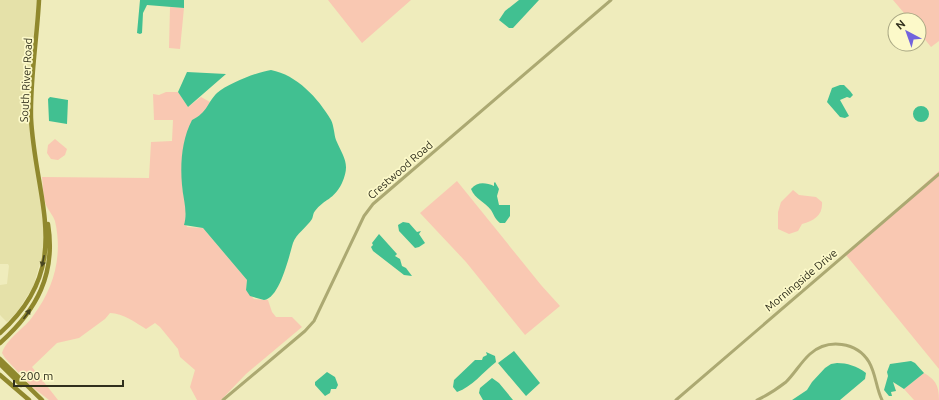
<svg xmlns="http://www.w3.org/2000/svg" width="939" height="400" viewBox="0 0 939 400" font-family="Ubuntu,sans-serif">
<rect width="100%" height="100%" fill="#efecbc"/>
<path fill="#e5e1a9" d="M 0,0 L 37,0 L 30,91 L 44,220 L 43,253 L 33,287 L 17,312 L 7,322 L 0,315 L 0,285 L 7,284 L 9,266 L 8,264 L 0,264 Z"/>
<path fill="#f9c8b2" d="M 328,0 L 411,0 L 362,43 Z
M 893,0 L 939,0 L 939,41 L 931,47 L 919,32 L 919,20 L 910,20 Z
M 170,7 L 184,8 L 180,49 L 169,48 Z
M 166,92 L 178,92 L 188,107 L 201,97 L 210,102 C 208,110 200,116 192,120 L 182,185 L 186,211 L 185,222 L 187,227 L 203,228 L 247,280 L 246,290 L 254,299 L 268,300 L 272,312 L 276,317 L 292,317 L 302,327 L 246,374 L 221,400 L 197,400 L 190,387 L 195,370 L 180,357 L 178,349 L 160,327 L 155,323 L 146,329 C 136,323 123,313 110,313 L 105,319 L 79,338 L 57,343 L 32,367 L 58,400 L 49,400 L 31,386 L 5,358 L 2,353 C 6,339 25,328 33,316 C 54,288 63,256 55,221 C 53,215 48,210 46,205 C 43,196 43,186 42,177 L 149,178 L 151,142 L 172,141 L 173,120 L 154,120 L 153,94 L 159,95 Z
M 55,139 L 67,149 L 65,155 L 58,160 L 51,159 L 47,153 L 48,145 Z
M 939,171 L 939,369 L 846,255 Z
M 457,181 L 541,285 L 560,306 L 525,335 L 466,262 L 420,213 Z
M 793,190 L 799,195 L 816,197 L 822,202 C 823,215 814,221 802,224 L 798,231 L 789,234 L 778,229 L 778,212 L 781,202 Z
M 924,373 C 936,380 939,386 939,400 L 914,400 L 904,389 Z"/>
<path fill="#41c091" d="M 140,0 L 184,0 L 184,8 L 147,5 L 143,13 L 142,33 L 140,34 L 137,33 Z
M 519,0 L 539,0 L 513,28 L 509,28 L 499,20 L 505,11 Z
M 271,70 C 297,75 318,98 331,120 C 334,126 334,134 336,140 C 343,157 351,163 342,183 C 334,200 324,199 315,211 C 313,213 313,217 312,219 C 307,227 296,234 293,243 C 289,256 280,298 264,300 L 250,296 L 246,290 L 247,280 L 203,228 L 184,225 C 188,211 183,199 182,185 C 180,163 182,139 192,120 C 208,112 207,103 217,93 C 229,83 257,72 271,70 Z
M 187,72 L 226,74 L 188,107 L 178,92 Z
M 840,85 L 844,85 L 850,91 L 853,95 L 850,98 L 847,97 L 840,100 L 849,116 L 845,118 L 840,117 L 827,102 L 832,88 Z
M 50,97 L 68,100 L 67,124 L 49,121 L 48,99 Z
M913 114a8 8 0 1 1 16 0a8 8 0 1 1-16 0Z
M 495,182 L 499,189 L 497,196 L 499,205 L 510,205 L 510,216 L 505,223 L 500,223 C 495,219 494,215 491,210 C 485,202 475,199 471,189 C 478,181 486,183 494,186 L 494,183 Z
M 403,222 L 409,223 L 417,232 L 421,231 L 419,234 L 425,243 L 419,247 L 415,248 L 399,231 L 398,225 Z
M 379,234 L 397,254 L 395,256 L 400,259 L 402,266 L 406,268 L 412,276 L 404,275 L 373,251 L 371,247 L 373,245 L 372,243 Z
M 514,351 L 540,383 L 526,396 L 498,363 Z
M 486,352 L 495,356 L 496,362 C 483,372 472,387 457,392 L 453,387 L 454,380 L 475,360 L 482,360 L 483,357 L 487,355 Z
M 911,361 L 915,363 L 924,373 L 904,389 L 893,382 L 896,391 L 891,392 L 892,396 L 889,396 L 884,390 L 888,376 L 887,372 L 890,364 Z
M 837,363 C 847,363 857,366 866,373 L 865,379 L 840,400 L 792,400 L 807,390 L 812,382 L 825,368 L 831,364 Z
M 327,372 L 335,377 L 338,385 L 336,389 L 331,389 L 330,393 L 325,396 L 315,385 L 315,382 Z
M 492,378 L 499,383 L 513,400 L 483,400 L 479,393 L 480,388 Z"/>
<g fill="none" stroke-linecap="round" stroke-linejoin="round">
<path stroke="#aca972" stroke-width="3" d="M 223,400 L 305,331 L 314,321 L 364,216 L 373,204 L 611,0
M 676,400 L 939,174
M 757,400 C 768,395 777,389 786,382 C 795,373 801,362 810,354 C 828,338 857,342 869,362 C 876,374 876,388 882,400"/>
<path stroke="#90882d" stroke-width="4.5" d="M 0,333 C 76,265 35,201 31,118 C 30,79 37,39 39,0
M 0,343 C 37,310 56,274 48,224
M 0,359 L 42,400
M 0,364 L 21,385
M 0,375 L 29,400"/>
</g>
<defs><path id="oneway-solid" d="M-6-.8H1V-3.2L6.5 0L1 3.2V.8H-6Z"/></defs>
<g fill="#484520">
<use href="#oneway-solid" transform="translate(43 261) rotate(102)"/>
<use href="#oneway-solid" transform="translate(27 314) rotate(-54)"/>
</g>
<g text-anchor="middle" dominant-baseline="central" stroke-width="3.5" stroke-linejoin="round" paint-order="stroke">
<g font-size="11" fill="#302f1c" stroke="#fcf9c9">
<text transform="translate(26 80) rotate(-87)">South River Road</text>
<text transform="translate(400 170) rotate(-41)">Crestwood Road</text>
<text transform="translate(801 280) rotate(-40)">Morningside Drive</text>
</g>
</g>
<g transform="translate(907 32) rotate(319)"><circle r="19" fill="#fcf9c9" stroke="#aaa884"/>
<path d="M0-3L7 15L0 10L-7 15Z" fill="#7263dd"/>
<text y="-6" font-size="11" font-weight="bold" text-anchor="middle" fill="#302f1c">N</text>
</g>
<path d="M14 380v6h109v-6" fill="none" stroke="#302f1c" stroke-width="2"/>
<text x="20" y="380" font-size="12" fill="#302f1c" stroke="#fcf9c9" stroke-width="3" paint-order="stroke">200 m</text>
</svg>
